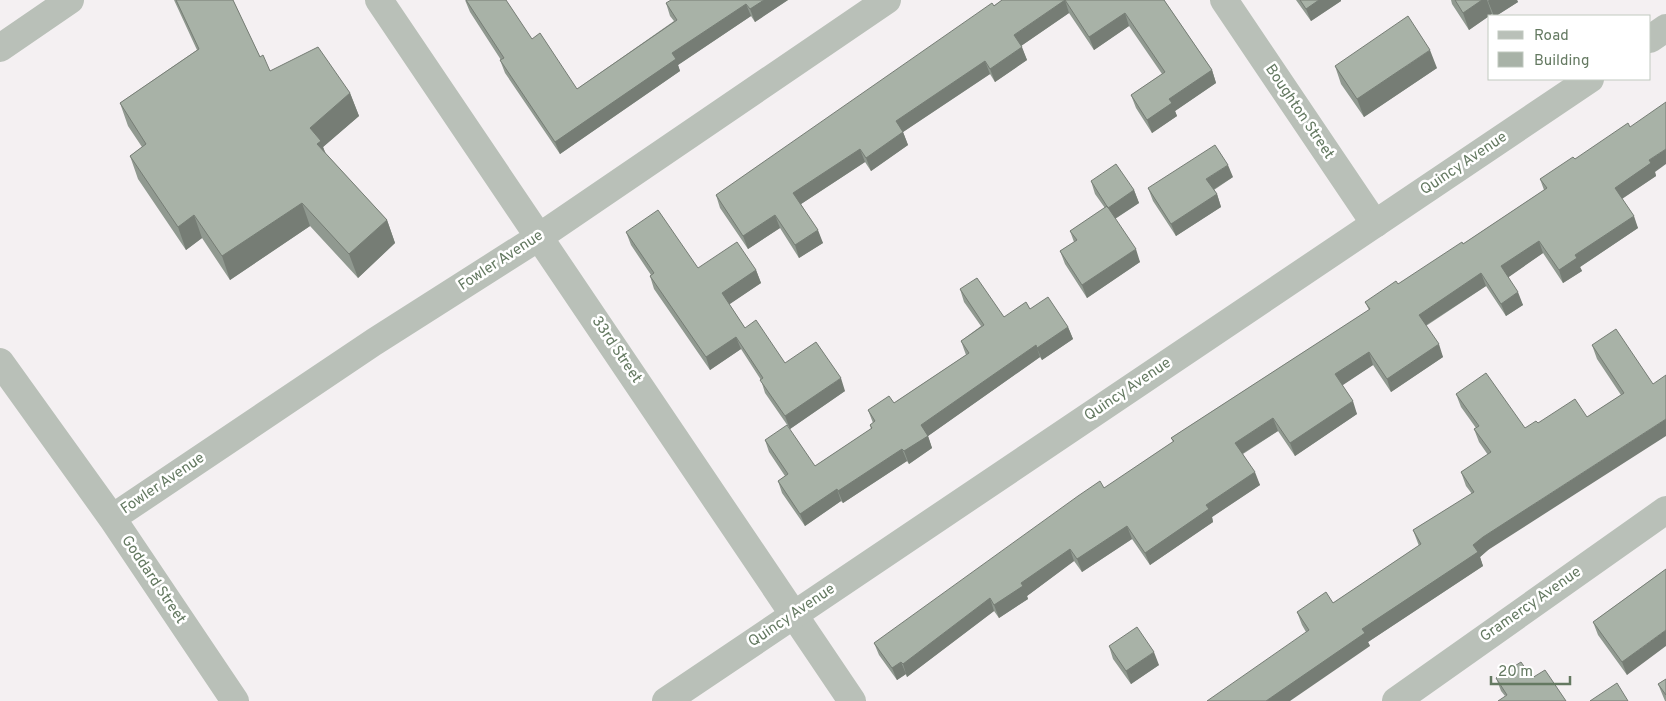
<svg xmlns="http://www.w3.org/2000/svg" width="1666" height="701" viewBox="0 0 1666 701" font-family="Overpass,sans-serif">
<rect width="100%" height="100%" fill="#f4f0f2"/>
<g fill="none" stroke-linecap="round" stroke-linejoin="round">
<path stroke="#b9c0b8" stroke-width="28" d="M 379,0 L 852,701
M 1224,0 L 1375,224
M 0,48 L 70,0
M 0,362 L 112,518 L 235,701
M 112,518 L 374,342 L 539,237 L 887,0
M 1396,701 L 1666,510"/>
<path stroke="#b9c0b8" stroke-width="28" d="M 1650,39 L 1666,28
M 666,701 L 1590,79"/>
</g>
<path fill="#909990" d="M 174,0 L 233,0 L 260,57 L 270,71 L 350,93 L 359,116 L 323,147 L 326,154 L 387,220 L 395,243 L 358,278 L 310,226 L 230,280 L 202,238 L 186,250 L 138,179 L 130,156 L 142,147 L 128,126 L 120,103 L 197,50 Z
M 465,0 L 532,39 L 577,89 L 674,21 L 670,16 L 666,3 L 788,0 L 755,22 L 751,16 L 678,65 L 680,71 L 560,154 L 505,73 L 500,60 L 501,60 L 470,12 Z
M 1002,0 L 1164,0 L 1212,70 L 1216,83 L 1175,111 L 1177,116 L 1152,133 L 1136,108 L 1131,95 L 1162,74 L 1129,26 L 1094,50 L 1069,13 L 1021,46 L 1027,60 L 995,82 L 990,74 L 903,132 L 908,145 L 871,171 L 865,162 L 801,204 L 823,243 L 799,258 L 780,228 L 748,249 L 720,208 L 716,195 Z
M 1296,0 L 1341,0 L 1341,1 L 1311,21 Z
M 1451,0 L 1517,0 L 1518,2 L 1496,16 L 1493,16 L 1492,14 L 1469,30 L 1452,4 Z
M 1335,66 L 1437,68 L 1364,117 L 1341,84 Z
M 1575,159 L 1655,172 L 1656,176 L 1622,199 L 1638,228 L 1580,267 L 1582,271 L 1563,283 L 1543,253 L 1508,277 L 1523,305 L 1506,316 L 1486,286 L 1426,326 L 1443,357 L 1391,392 L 1373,365 L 1342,385 L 1357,414 L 1295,456 L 1278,431 L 1243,454 L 1260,485 L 1212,517 L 1213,522 L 1150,565 L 1132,539 L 1082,572 L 1074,561 L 1027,596 L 1028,599 L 999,618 L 994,611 L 907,677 L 906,674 L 897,680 L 879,655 L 874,643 L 1173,442 L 1171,438 L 1369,310 L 1365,302 L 1398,284 L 1463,244 L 1544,190 L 1540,179 Z
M 1233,177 L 1214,190 L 1217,194 L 1221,207 L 1176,236 L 1153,201 L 1148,188 Z
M 1091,181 L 1134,190 L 1139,203 L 1115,219 L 1140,262 L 1087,298 L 1065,264 L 1060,251 L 1074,242 L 1070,231 L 1105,208 L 1095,194 Z
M 626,232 L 698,268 L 756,270 L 761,283 L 729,304 L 745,328 L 785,363 L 845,391 L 790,429 L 765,393 L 761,380 L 741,349 L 710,370 L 654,289 L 650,276 L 651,275 L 631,245 Z
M 960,289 L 1004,317 L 1030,309 L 1068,327 L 1073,339 L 1042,360 L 1040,357 L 928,436 L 932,448 L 909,464 L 907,461 L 843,503 L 841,501 L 805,526 L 782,493 L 778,481 L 785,476 L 769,452 L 765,440 L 815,466 L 871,429 L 870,425 L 873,423 L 868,410 L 894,403 L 966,355 L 961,341 L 981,326 L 964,302 Z
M 1592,345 L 1653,384 L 1488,550 L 1480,557 L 1483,566 L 1368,642 L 1370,646 L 1306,632 L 1302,625 L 1297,612 L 1333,603 L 1419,546 L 1413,530 L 1472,494 L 1466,486 L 1461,472 L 1488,455 L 1479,442 L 1474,429 L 1476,428 L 1461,407 L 1456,394 L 1525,428 L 1538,423 L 1587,417 L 1621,395 L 1597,359 Z
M 1666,569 L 1627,675 L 1598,635 L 1593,622 Z
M 1109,646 L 1159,665 L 1131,684 L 1113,659 Z
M 1496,678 L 1532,678 L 1505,696 L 1501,691 Z
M 1666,679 L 1666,701 L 1665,701 L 1658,684 Z"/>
<path fill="#767d75" d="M 764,0 L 788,0 L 755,22 L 750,9 Z
M 1065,0 L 1069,13 L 1018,48 L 1014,35 Z
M 1319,0 L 1341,0 L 1341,1 L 1311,21 L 1306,9 Z
M 1482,0 L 1487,0 L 1492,14 L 1469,30 L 1463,13 Z
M 1489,0 L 1517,0 L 1518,2 L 1496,16 L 1494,16 L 1488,1 Z
M 746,4 L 751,16 L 678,65 L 680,71 L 560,154 L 555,142 L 672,53 Z
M 1125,13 L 1129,26 L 1094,50 L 1089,37 Z
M 1022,47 L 1027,60 L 995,82 L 990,69 Z
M 1430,50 L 1437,68 L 1364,117 L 1357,99 Z
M 985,61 L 990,74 L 900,134 L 896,121 Z
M 1212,70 L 1216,83 L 1175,111 L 1177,116 L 1152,133 L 1147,120 L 1169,99 Z
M 350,93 L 359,116 L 323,147 L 329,164 L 319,150 L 310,128 Z
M 903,132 L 908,145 L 871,171 L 866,158 Z
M 860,149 L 865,162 L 798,206 L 793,193 Z
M 1666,149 L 1666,164 L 1655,172 L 1656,176 L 1620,200 L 1615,188 L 1649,160 Z
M 1228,165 L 1233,177 L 1211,191 L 1206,179 Z
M 1134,190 L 1139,203 L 1113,220 L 1108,208 Z
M 1217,194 L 1221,207 L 1176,236 L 1171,224 Z
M 302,203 L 310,226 L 230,280 L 222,256 Z
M 194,215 L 202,238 L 186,250 L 178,227 Z
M 775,215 L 780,228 L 748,249 L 743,236 Z
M 1634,216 L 1638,228 L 1580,267 L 1582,271 L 1563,283 L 1559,270 L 1575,255 Z
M 387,220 L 395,243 L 358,278 L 349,254 Z
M 818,230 L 823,243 L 799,258 L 795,245 Z
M 1539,241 L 1543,253 L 1506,279 L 1501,266 Z
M 1136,249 L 1140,262 L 1087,298 L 1082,285 Z
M 756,270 L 761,283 L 727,306 L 722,293 Z
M 1481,273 L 1486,286 L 1423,327 L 1419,315 Z
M 1518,292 L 1523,305 L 1506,316 L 1501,304 Z
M 1068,327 L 1073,339 L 1042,360 L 1037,348 Z
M 736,337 L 741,349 L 710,370 L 706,357 Z
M 1439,344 L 1443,357 L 1391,392 L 1387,379 Z
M 1036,345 L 1040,357 L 928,436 L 932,448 L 909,464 L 904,451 L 921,425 Z
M 1369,352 L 1373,365 L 1340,387 L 1335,374 Z
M 841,378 L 845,391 L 790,429 L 785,416 Z
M 1353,401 L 1357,414 L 1295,456 L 1290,443 Z
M 1273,418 L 1278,431 L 1240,455 L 1235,443 Z
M 1666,419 L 1666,436 L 1488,550 L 1480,557 L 1483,566 L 1368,642 L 1370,646 L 1290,701 L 1266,701 L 1483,537 Z
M 902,449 L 907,461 L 843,503 L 838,491 Z
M 1255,472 L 1260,485 L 1212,517 L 1213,522 L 1150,565 L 1145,553 L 1206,505 Z
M 837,489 L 841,501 L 805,526 L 800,514 Z
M 1127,526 L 1132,539 L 1082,572 L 1077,559 Z
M 1070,549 L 1074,561 L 1027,596 L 1028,599 L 999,618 L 994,605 L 1021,583 Z
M 990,598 L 994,611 L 907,677 L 903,664 Z
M 1666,630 L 1666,646 L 1627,675 L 1622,662 Z
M 1154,652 L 1159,665 L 1131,684 L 1126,671 Z
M 901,662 L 906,674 L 897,680 L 892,668 Z"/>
<path fill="#a8b2a7" stroke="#767d75" d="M 176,0 L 233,0 L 260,57 L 263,55 L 270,71 L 318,47 L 350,93 L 310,128 L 321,141 L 317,144 L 387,220 L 349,254 L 302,203 L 222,256 L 194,215 L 178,227 L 130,156 L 146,144 L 120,103 L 199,49 Z
M 466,0 L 506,0 L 532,39 L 540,33 L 577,89 L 677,20 L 666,3 L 671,0 L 764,0 L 750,9 L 746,4 L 672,53 L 676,59 L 555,142 L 500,60 L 504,58 Z
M 1002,0 L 1164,0 L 1212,70 L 1169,99 L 1172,103 L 1147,120 L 1131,95 L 1165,72 L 1125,13 L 1089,37 L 1065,0 L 1014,35 L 1022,47 L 990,69 L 985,61 L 896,121 L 903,132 L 866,158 L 860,149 L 793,193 L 818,230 L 795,245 L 775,215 L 743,236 L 716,195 L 992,3 L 994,6 Z
M 1300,0 L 1319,0 L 1306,9 Z
M 1455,0 L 1482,0 L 1463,13 Z
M 1408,16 L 1430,50 L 1357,99 L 1335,66 Z
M 1666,102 L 1666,149 L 1649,160 L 1651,163 L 1615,188 L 1634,216 L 1575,255 L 1577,258 L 1559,270 L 1539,241 L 1501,266 L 1518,292 L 1501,304 L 1481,273 L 1419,315 L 1439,344 L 1387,379 L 1369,352 L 1335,374 L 1353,401 L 1290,443 L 1273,418 L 1235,443 L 1255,472 L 1206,505 L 1209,509 L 1145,553 L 1127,526 L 1077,559 L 1070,549 L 1021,583 L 1023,586 L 994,605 L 990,598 L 903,664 L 901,662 L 892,668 L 874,643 L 1078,496 L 1100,481 L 1104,488 L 1174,441 L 1171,438 L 1370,309 L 1365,302 L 1396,281 L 1398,284 L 1462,242 L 1463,244 L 1547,188 L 1540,179 L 1573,157 L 1575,159 L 1628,123 L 1630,127 Z
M 1215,145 L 1228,165 L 1206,179 L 1217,194 L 1171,224 L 1148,188 Z
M 1116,164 L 1134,190 L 1108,208 L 1091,181 Z
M 1107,206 L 1136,249 L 1082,285 L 1060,251 L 1077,240 L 1070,231 Z
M 658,210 L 698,268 L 737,242 L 756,270 L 722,293 L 745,328 L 756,320 L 785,363 L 816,342 L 841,378 L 785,416 L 760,380 L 763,378 L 736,337 L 706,357 L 650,276 L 654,273 L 626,232 Z
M 977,278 L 1004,317 L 1026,302 L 1030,309 L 1048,297 L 1068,327 L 1037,348 L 1036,345 L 921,425 L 928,436 L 904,451 L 902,449 L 838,491 L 837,489 L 800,514 L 778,481 L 788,474 L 765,440 L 787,425 L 815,466 L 872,428 L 870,425 L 875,421 L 868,410 L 889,396 L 894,403 L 969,353 L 961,341 L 984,325 L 960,289 Z
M 1616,329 L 1653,384 L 1666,375 L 1666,419 L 1483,537 L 1473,545 L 1478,552 L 1362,629 L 1365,633 L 1266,701 L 1207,701 L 1309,630 L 1297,612 L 1326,592 L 1333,603 L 1421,544 L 1413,530 L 1474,492 L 1461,472 L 1491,452 L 1474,429 L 1479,426 L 1456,394 L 1486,373 L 1525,428 L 1536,421 L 1538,423 L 1575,399 L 1587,417 L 1624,393 L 1592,345 Z
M 1666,569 L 1666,630 L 1622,662 L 1593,622 Z
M 1137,627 L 1154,652 L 1126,671 L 1109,646 Z
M 1521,662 L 1532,678 L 1545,670 L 1566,701 L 1498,701 L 1507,695 L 1496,678 Z
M 1666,679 L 1666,695 L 1658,684 Z
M 1617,683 L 1628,701 L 1590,701 Z"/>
<g text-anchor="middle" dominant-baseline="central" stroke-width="5" stroke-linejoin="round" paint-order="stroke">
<g font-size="15" fill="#647961" stroke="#fff">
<text transform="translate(1299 112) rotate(56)">Boughton Street</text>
<text transform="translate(1464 164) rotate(-34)">Quincy Avenue</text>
<text transform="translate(501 261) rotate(-33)">Fowler Avenue</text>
<text transform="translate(616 350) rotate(56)">33rd Street</text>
<text transform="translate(1128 390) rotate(-34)">Quincy Avenue</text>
<text transform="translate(163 484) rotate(-34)">Fowler Avenue</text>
<text transform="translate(153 580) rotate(56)">Goddard Street</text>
<text transform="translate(1531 605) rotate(-35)">Gramercy Avenue</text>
<text transform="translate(792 616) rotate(-34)">Quincy Avenue</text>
</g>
</g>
<rect x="1488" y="15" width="162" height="65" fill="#ffffff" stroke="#c1c9c0"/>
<rect x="1498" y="31" width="25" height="8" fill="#b9c0b8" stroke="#c1c9c0"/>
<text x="1534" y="40" font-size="15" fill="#647961">Road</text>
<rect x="1498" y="52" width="25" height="15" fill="#a8b2a7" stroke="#c1c9c0"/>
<text x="1534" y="65" font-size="15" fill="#647961">Building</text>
<path d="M1491 676v8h79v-8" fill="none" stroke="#647961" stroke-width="2.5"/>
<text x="1498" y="676" font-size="15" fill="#647961" stroke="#ffffff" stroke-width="4" paint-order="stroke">20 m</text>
</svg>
